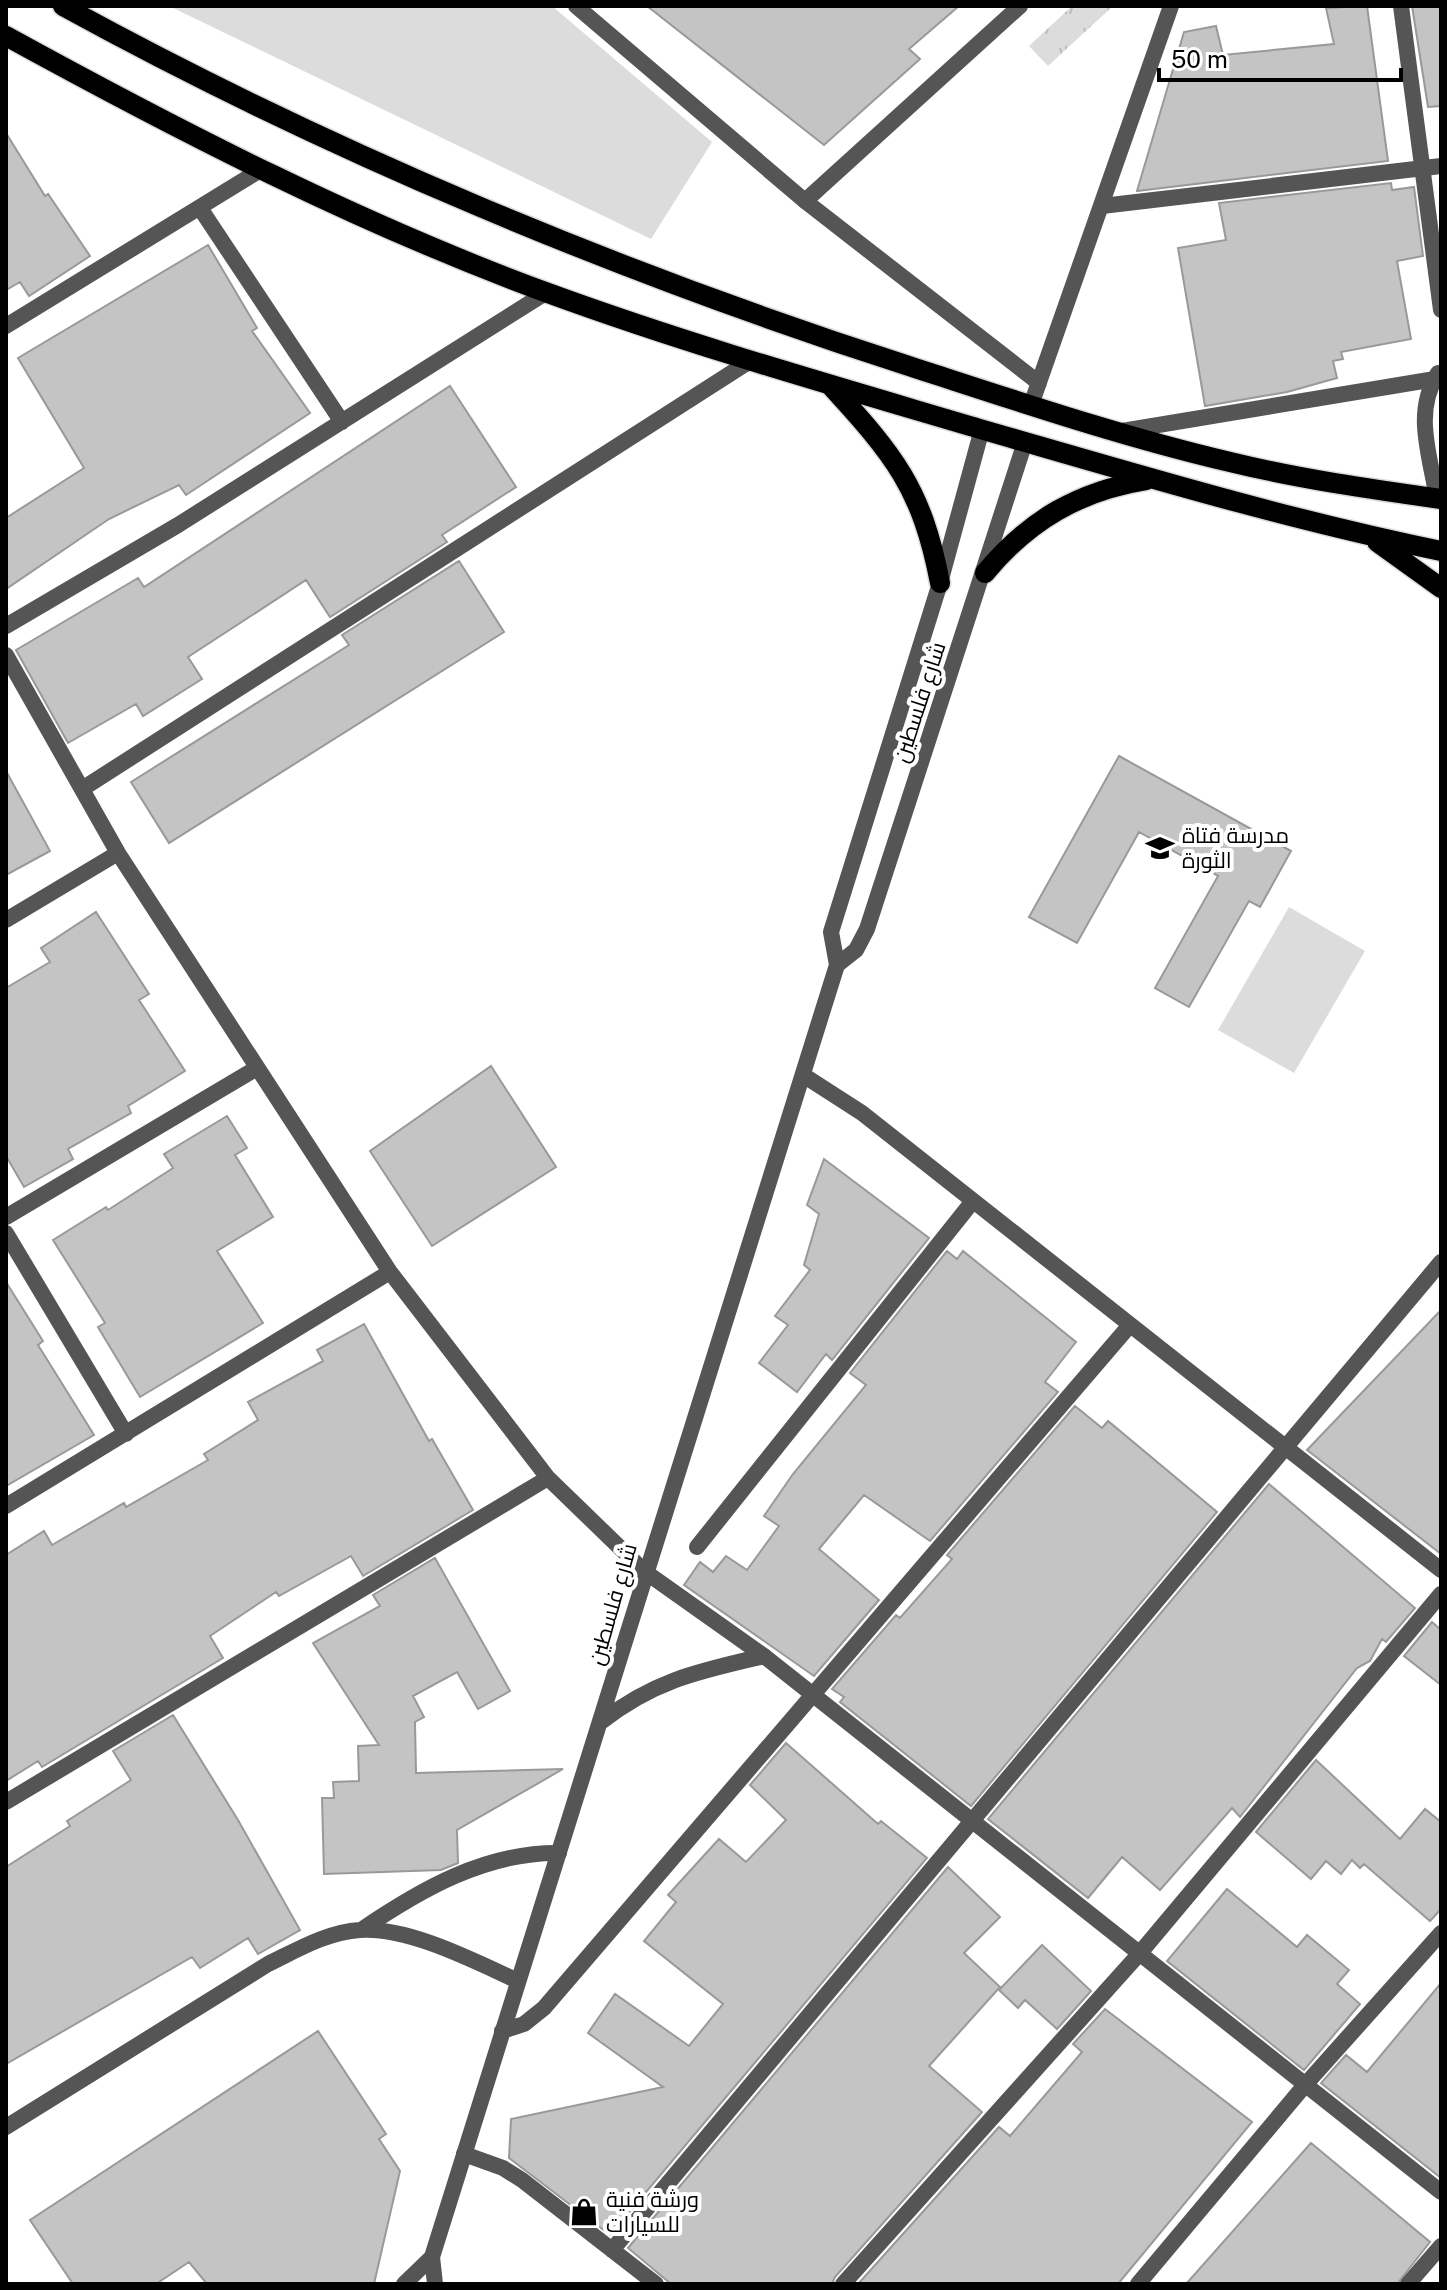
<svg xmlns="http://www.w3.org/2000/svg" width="1447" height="2290" viewBox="0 0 1447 2290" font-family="'Public Sans',Cairo,sans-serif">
<defs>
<pattern id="grass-tufts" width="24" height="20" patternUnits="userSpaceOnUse" patternTransform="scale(2)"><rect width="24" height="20" fill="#dcdcdc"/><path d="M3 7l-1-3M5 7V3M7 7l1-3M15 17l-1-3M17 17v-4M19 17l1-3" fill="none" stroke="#bbb"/></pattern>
</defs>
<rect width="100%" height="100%" fill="#fff"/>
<path fill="url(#grass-tufts)" d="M 1072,6 L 1113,6 L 1048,66 L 1029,46 Z"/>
<path fill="#dcdcdc" d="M 169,6 L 552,6 L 712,142 L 651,239 Z
M 1289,907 L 1365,951 L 1294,1073 L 1218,1030 Z"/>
<path fill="#c4c4c4" stroke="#999" stroke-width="2" d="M 647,6 L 959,6 L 909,49 L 920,59 L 824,145 Z
M 1367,6 L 1388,161 L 1137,191 L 1184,32 L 1216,26 L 1223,55 L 1334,44 L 1326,8 Z
M 1412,6 L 1441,6 L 1441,106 L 1428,107 Z
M 6,133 L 45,196 L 48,194 L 90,256 L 29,296 L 20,282 L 6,290 Z
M 1391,183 L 1392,190 L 1414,187 L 1423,256 L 1397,261 L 1411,339 L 1341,352 L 1343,359 L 1333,361 L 1337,378 L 1287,392 L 1205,406 L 1178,248 L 1226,240 L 1219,203 Z
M 208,245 L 257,328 L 252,331 L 310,413 L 186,495 L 179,485 L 109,519 L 6,589 L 6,518 L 84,468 L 18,358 Z
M 450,386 L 516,487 L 442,535 L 447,542 L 330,617 L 306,580 L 188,657 L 202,679 L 143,716 L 136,704 L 68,743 L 16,650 L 138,578 L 144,587 Z
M 459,561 L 504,632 L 169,843 L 131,782 L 349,645 L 342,635 Z
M 1119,756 L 1291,851 L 1260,907 L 1249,901 L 1189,1007 L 1155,988 L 1218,876 L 1139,832 L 1077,943 L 1029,917 Z
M 6,771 L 50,851 L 6,875 Z
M 96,912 L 149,994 L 139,1000 L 185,1071 L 128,1106 L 131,1113 L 68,1149 L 73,1159 L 24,1187 L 6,1156 L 6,988 L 50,962 L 41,948 Z
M 491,1066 L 556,1167 L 432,1246 L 370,1151 Z
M 227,1116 L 247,1148 L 235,1155 L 273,1217 L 217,1251 L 263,1323 L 140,1397 L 98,1327 L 105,1323 L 53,1240 L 106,1207 L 108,1210 L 173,1168 L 164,1154 Z
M 824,1159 L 929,1238 L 832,1360 L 826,1354 L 797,1392 L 759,1363 L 788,1325 L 775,1316 L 810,1270 L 804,1265 L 819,1214 L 807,1205 Z
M 947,1251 L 957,1259 L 963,1251 L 1076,1342 L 1045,1382 L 1058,1392 L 930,1541 L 864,1495 L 819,1549 L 879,1600 L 814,1676 L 684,1585 L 700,1562 L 713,1572 L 726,1556 L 747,1570 L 779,1526 L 764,1516 L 793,1474 L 866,1385 L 850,1373 Z
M 6,1282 L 43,1341 L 38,1345 L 94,1435 L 6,1486 Z
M 1441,1310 L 1441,1554 L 1307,1450 Z
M 364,1324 L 429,1441 L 432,1439 L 473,1510 L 363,1576 L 351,1556 L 279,1596 L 276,1592 L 210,1636 L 223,1658 L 42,1767 L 38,1761 L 6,1781 L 6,1555 L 44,1531 L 52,1545 L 124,1503 L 126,1507 L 208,1460 L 204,1454 L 258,1420 L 248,1402 L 323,1361 L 317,1350 Z
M 1075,1406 L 1102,1428 L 1108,1421 L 1217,1512 L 971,1806 L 840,1702 L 844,1697 L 832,1689 L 896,1615 L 900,1618 L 952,1559 L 947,1555 Z
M 1269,1484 L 1415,1608 L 1386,1642 L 1382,1639 L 1370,1661 L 1357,1668 L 1240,1817 L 1232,1808 L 1160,1890 L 1122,1857 L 1088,1898 L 988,1819 Z
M 435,1558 L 510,1691 L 478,1709 L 457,1672 L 413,1696 L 424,1717 L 415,1722 L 416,1773 L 563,1769 L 457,1830 L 458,1863 L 441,1870 L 324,1874 L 322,1798 L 334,1798 L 333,1782 L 359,1781 L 358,1746 L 379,1745 L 313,1643 L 380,1606 L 373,1595 Z
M 1432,1622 L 1441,1630 L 1441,1685 L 1404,1656 Z
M 173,1715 L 238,1820 L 300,1930 L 258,1954 L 248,1938 L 200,1968 L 192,1957 L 6,2064 L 6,1867 L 70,1826 L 67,1821 L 131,1780 L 113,1751 Z
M 786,1743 L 878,1824 L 881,1821 L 927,1858 L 610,2235 L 509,2158 L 511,2119 L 663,2087 L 588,2033 L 615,1994 L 689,2046 L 723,2004 L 644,1941 L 676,1902 L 668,1895 L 719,1839 L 746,1862 L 786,1820 L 750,1785 Z
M 1316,1760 L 1400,1839 L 1425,1809 L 1441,1822 L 1441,1909 L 1430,1921 L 1364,1864 L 1360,1868 L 1352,1860 L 1341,1874 L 1326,1861 L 1311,1879 L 1256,1832 Z
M 948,1867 L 1000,1917 L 964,1953 L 1000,1987 L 929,2066 L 982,2112 L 835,2277 L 832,2284 L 671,2284 L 628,2248 Z
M 1227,1889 L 1297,1947 L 1307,1935 L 1349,1970 L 1337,1984 L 1360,2004 L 1304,2070 L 1167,1961 Z
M 1042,1945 L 1091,1991 L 1057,2029 L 1025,2000 L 1018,2008 L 999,1990 Z
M 1441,1983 L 1441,2178 L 1321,2083 L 1346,2055 L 1367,2072 Z
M 1105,2009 L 1252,2122 L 1118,2284 L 858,2284 L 999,2127 L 1010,2136 L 1082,2052 L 1073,2044 Z
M 318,2031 L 386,2134 L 379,2139 L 400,2171 L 374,2284 L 207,2284 L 189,2262 L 156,2284 L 73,2284 L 30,2220 Z
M 1311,2143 L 1430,2242 L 1397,2284 L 1186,2284 Z"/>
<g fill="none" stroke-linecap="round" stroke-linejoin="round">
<defs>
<path id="primary" d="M 63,6 C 329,152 623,274 912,367 C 1017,401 1123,437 1230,462 C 1300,479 1370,489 1441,499
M 6,36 C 181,132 360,224 548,293 C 690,345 835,386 980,429 C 1133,473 1285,519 1441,551
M 830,385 C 894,455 922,488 940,583
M 1377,542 L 1441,588
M 985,573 C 1029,520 1079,491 1147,480"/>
</defs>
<use href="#primary" stroke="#dbdbdb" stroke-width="23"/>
<path stroke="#555" stroke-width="16" d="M 1401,6 L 1441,310
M 805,201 L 1020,6
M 1102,206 L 1441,166
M 200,208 L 342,422
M 6,326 L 262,169
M 1122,431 L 1441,378
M 1437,499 C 1430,454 1413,413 1438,373
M 6,626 L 178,525 L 547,292
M 6,655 L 118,853 L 390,1272 L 548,1478 L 644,1571 L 764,1656 L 1441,2192
M 82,789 L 750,361
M 6,920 L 118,853
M 803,1075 L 862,1113 L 1441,1570
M 6,1217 L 257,1068
M 6,1233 L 126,1434
M 6,1506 L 390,1272
M 697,1547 L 973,1201
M 6,1802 L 548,1478
M 361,1930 C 420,1890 485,1852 559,1853
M 502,2031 L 524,2024 L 544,2008 L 1130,1325
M 6,2127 L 268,1964 C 297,1950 327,1932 360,1930 C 409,1927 474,1961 518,1981
M 464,2154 L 503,2168 L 522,2180 L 656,2284
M 612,2250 L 1441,1262
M 843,2284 L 1140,1953 L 1441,1594
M 1138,2284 L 1305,2085 L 1441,1933
M 1408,2284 L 1441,2246"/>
<path stroke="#555" stroke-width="16" d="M 576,6 L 805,201 L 1039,383
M 1031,405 L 1171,6
M 837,965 L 831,932 L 940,583 L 982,429
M 601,1722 C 654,1680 700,1671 764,1656
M 404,2284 L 432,2257
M 435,2284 L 432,2257 L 837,965 L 856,950 L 867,929 L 1025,442"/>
<use href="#primary" stroke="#000" stroke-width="20"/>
</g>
<defs>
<symbol id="school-bare" viewBox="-9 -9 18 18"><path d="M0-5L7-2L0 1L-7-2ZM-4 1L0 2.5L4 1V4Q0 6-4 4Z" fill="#000" stroke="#fff" stroke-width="2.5" paint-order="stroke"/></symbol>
<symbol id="shop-bare" viewBox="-9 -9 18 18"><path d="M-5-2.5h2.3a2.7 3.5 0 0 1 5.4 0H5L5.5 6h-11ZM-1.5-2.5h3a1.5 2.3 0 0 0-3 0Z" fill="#000" stroke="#fff" stroke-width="2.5" paint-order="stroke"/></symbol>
</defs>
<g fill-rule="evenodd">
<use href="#school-bare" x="1140" y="828" width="40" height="40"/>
<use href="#shop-bare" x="564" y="2192" width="40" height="40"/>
</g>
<g text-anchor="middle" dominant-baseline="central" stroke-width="8" stroke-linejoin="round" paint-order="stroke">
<g font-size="22" fill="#000" stroke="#fff">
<text transform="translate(919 702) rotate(-72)">شارع فلسطين</text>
<text transform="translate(612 1604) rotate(-74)">شارع فلسطين</text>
</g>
<g font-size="22" fill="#000" stroke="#fff" text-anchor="start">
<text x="1182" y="835">مدرسة فتاة<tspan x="1182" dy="25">الثورة</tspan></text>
<text x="606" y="2199">ورشة فنية<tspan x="606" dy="25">للسيارات</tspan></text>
</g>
</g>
<rect width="1447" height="2290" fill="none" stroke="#000000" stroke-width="16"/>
<path d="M1159 68v12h242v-12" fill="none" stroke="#000000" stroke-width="4"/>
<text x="1171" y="68" font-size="24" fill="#000000" stroke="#ffffff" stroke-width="6" paint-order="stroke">50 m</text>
</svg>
